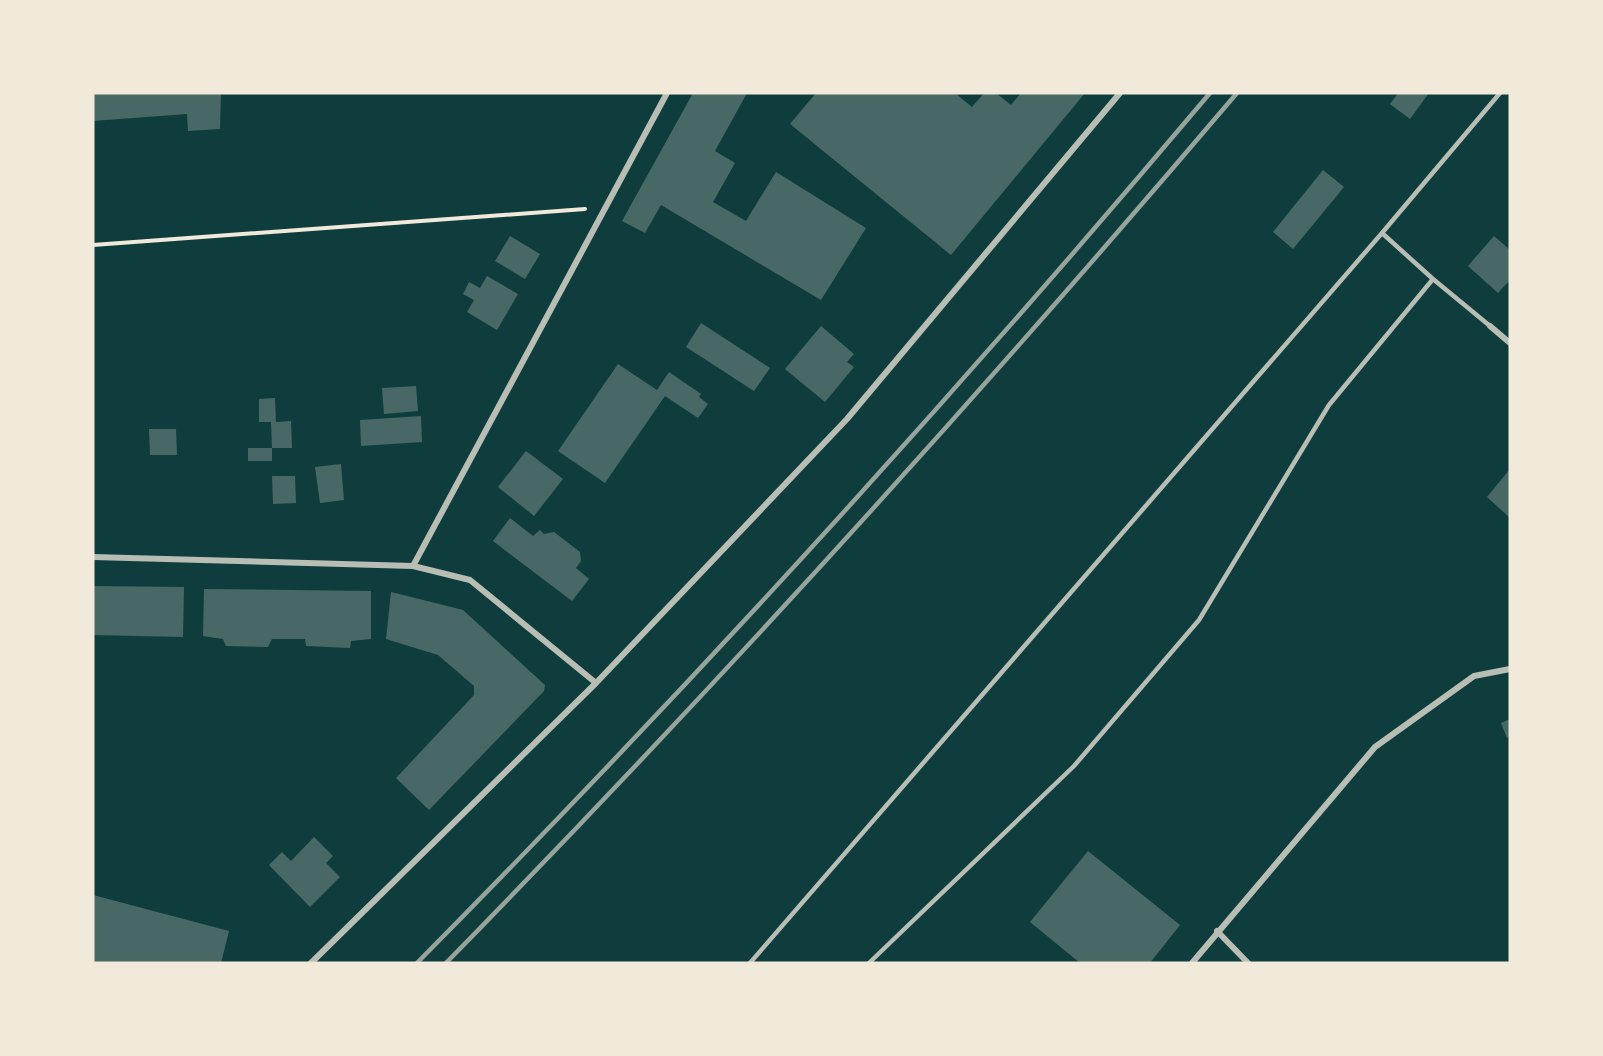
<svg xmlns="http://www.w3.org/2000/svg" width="1603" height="1056" viewBox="0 0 1603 1056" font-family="'Alegreya Sans',sans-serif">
<rect width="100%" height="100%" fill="#0f3d3e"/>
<path fill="#486865" d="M 93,93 L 221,94 L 220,129 L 188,131 L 187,114 L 93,121 Z
M 693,93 L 747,93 L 715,151 L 735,163 L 713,202 L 746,221 L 776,172 L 866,228 L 821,300 L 661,205 L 645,233 L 622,221 Z
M 816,93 L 955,93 L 972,107 L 984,93 L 996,93 L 1011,105 L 1021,93 L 1085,93 L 951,255 L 790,124 Z
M 1398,93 L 1429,93 L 1410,119 L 1390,104 Z
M 1323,170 L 1344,187 L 1293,249 L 1273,232 Z
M 510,236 L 540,254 L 525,279 L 495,261 Z
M 1494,236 L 1510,250 L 1510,280 L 1498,293 L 1468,266 Z
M 487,276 L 518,294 L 497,330 L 467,312 L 474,300 L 463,294 L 469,282 L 480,288 Z
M 701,323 L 770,368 L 754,391 L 686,347 Z
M 821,326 L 854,354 L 847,362 L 854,367 L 825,402 L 785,369 Z
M 618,364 L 657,390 L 669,372 L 701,394 L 699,397 L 708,404 L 698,418 L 665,396 L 605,483 L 558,451 Z
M 416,386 L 418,411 L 384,414 L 382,388 Z
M 275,398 L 276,422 L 291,421 L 292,448 L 272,448 L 271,422 L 259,422 L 259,399 Z
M 421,416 L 422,442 L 361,446 L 360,420 Z
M 149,429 L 176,429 L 177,455 L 150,455 Z
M 248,448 L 272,448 L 272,461 L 248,461 Z
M 526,451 L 563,479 L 534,516 L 498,487 Z
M 341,464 L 344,500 L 320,503 L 315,467 Z
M 1510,469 L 1510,518 L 1487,497 Z
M 272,476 L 295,476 L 296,503 L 273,504 Z
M 510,518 L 533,536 L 540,530 L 544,534 L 554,532 L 580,552 L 581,561 L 576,568 L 589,579 L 572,601 L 493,541 Z
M 93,586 L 184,587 L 183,637 L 93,635 Z
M 204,589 L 371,591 L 371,639 L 351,641 L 350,648 L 306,646 L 305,639 L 272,639 L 268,647 L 226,646 L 223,639 L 203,636 Z
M 391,592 L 463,610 L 545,685 L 544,691 L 429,810 L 396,778 L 474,695 L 474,686 L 438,655 L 386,639 Z
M 1510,719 L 1510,737 L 1507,738 L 1501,723 Z
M 314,837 L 333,856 L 326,863 L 340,877 L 310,907 L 269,865 L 282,852 L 291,861 Z
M 1088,851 L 1180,925 L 1150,963 L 1080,963 L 1030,922 Z
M 93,895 L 229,931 L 221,963 L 93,963 Z"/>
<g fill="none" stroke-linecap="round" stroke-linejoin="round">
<path stroke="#f1e9da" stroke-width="4" d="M 93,245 L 585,209"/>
<path stroke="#b8beb3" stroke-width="4.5" d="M 1490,326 L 1433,279 L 1382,233 L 1500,93
M 750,963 L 1382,233
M 869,963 L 1074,766 L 1199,620 L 1329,405 L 1433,279"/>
<path stroke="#b8beb3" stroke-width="6" d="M 1490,326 L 1510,343
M 93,557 L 413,566 L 470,580 L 596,683
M 413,566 L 667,93
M 1217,931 L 1248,963
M 311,963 L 596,683 L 847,419 L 1120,93
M 1192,963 L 1375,747 L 1474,676 L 1510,669"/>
<path stroke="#97a49c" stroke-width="4.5" d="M 417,963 C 693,684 957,393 1210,93
M 446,963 C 720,683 983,392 1237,93"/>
</g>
<rect width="1603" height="1056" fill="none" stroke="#f1e9da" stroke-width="189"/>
</svg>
